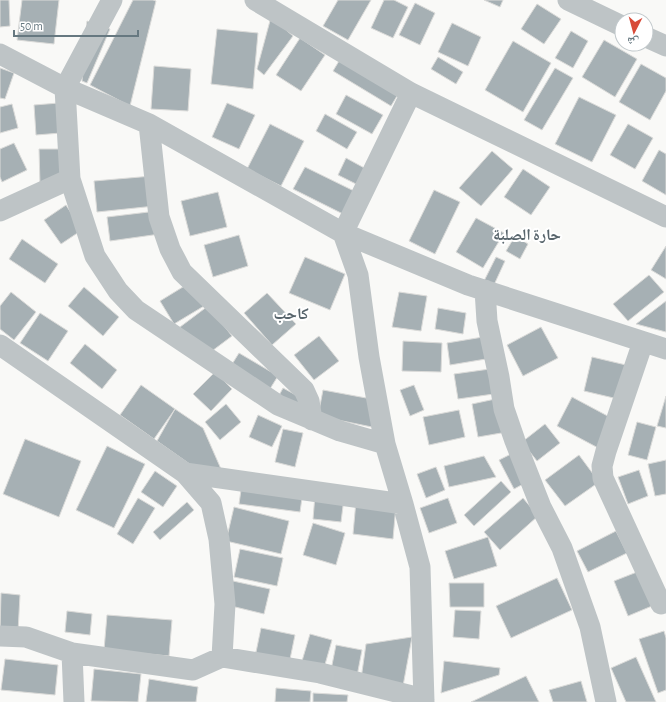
<svg xmlns="http://www.w3.org/2000/svg" width="666" height="702" viewBox="0 0 666 702" font-family="'Alegreya Sans','Noto Naskh Arabic',sans-serif">
<rect width="100%" height="100%" fill="#f9f9f7"/>
<path fill="#a6b0b4" stroke="#dbdbd9" d="M 0,0 L 9,0 L 10,26 L 0,27 Z
M 22,0 L 59,0 L 54,44 L 17,40 Z
M 133,0 L 153,0 L 156,1 L 130,106 L 90,85 Z
M 338,0 L 371,0 L 348,40 L 323,26 Z
M 384,0 L 394,0 L 408,7 L 393,38 L 371,28 Z
M 484,0 L 503,0 L 500,7 Z
M 415,3 L 435,13 L 420,45 L 399,35 Z
M 537,4 L 561,19 L 544,44 L 521,29 Z
M 271,17 L 293,36 L 264,75 L 257,69 Z
M 87,21 L 110,29 L 87,83 L 82,81 Z
M 452,23 L 481,37 L 468,66 L 438,52 Z
M 217,29 L 258,33 L 253,89 L 211,84 Z
M 571,31 L 588,41 L 573,68 L 555,58 Z
M 300,38 L 325,55 L 301,91 L 276,75 Z
M 604,40 L 637,59 L 615,97 L 582,77 Z
M 513,41 L 551,63 L 523,112 L 485,90 Z
M 342,56 L 400,91 L 391,106 L 333,71 Z
M 438,57 L 463,72 L 456,84 L 431,69 Z
M 641,64 L 666,78 L 666,91 L 650,120 L 619,102 Z
M 154,66 L 191,69 L 188,111 L 151,109 Z
M 0,68 L 14,73 L 5,99 L 0,98 Z
M 555,68 L 573,78 L 542,130 L 524,120 Z
M 346,95 L 383,115 L 372,134 L 336,114 Z
M 579,97 L 616,115 L 592,162 L 555,144 Z
M 59,103 L 61,133 L 36,135 L 34,105 Z
M 227,103 L 255,115 L 239,149 L 212,137 Z
M 12,104 L 18,128 L 0,133 L 0,107 Z
M 325,114 L 357,132 L 347,149 L 316,131 Z
M 270,124 L 304,141 L 281,186 L 247,169 Z
M 628,124 L 653,138 L 635,169 L 610,155 Z
M 14,143 L 27,170 L 2,182 L 0,177 L 0,149 Z
M 39,149 L 63,149 L 64,183 L 40,184 Z
M 659,150 L 666,154 L 666,195 L 642,181 Z
M 492,151 L 513,169 L 481,206 L 459,188 Z
M 346,158 L 368,170 L 360,186 L 338,175 Z
M 305,167 L 354,191 L 343,214 L 293,189 Z
M 523,169 L 550,187 L 531,215 L 504,197 Z
M 152,176 L 155,206 L 97,212 L 94,181 Z
M 434,190 L 460,202 L 435,254 L 409,241 Z
M 218,192 L 227,227 L 190,236 L 181,201 Z
M 66,205 L 82,230 L 61,244 L 44,220 Z
M 157,211 L 160,234 L 110,241 L 107,217 Z
M 476,218 L 504,233 L 483,268 L 456,252 Z
M 239,235 L 248,266 L 213,277 L 204,245 Z
M 515,236 L 528,244 L 520,259 L 506,251 Z
M 22,239 L 58,264 L 45,283 L 9,259 Z
M 666,246 L 666,279 L 651,270 Z
M 305,257 L 345,274 L 330,310 L 289,293 Z
M 496,257 L 505,261 L 493,287 L 483,283 Z
M 649,275 L 664,292 L 628,321 L 613,304 Z
M 191,282 L 204,306 L 174,324 L 160,301 Z
M 84,287 L 119,317 L 103,336 L 68,306 Z
M 11,292 L 36,312 L 14,340 L 0,329 L 0,306 Z
M 399,292 L 427,296 L 421,331 L 392,327 Z
M 267,293 L 296,324 L 272,345 L 244,313 Z
M 666,301 L 666,332 L 636,324 Z
M 208,306 L 232,336 L 204,357 L 180,327 Z
M 438,308 L 466,313 L 463,334 L 435,329 Z
M 40,313 L 68,331 L 48,361 L 20,343 Z
M 541,327 L 558,358 L 523,376 L 507,345 Z
M 319,336 L 339,361 L 314,380 L 294,355 Z
M 483,337 L 486,359 L 450,365 L 447,343 Z
M 403,341 L 442,343 L 441,372 L 402,371 Z
M 85,344 L 117,370 L 102,389 L 70,363 Z
M 239,353 L 278,376 L 263,400 L 224,377 Z
M 592,357 L 626,365 L 618,399 L 584,391 Z
M 497,368 L 501,393 L 458,399 L 454,374 Z
M 215,372 L 232,389 L 211,411 L 193,394 Z
M 141,385 L 175,409 L 154,439 L 120,415 Z
M 414,385 L 424,410 L 410,416 L 400,390 Z
M 283,388 L 309,402 L 301,415 L 276,401 Z
M 323,390 L 377,400 L 372,427 L 318,416 Z
M 666,396 L 666,428 L 657,426 Z
M 572,397 L 617,421 L 602,450 L 557,426 Z
M 500,398 L 507,432 L 478,437 L 472,404 Z
M 226,404 L 241,422 L 220,440 L 205,422 Z
M 175,409 L 203,428 L 221,469 L 201,472 L 157,441 Z
M 459,410 L 465,437 L 429,445 L 423,417 Z
M 258,415 L 282,426 L 272,447 L 249,437 Z
M 637,422 L 656,427 L 647,460 L 628,455 Z
M 545,424 L 560,443 L 537,461 L 522,442 Z
M 283,429 L 303,433 L 295,467 L 275,462 Z
M 25,439 L 81,461 L 59,517 L 3,494 Z
M 107,446 L 145,464 L 114,528 L 76,510 Z
M 513,453 L 527,482 L 514,489 L 499,460 Z
M 579,455 L 599,482 L 565,506 L 545,480 Z
M 484,456 L 496,477 L 449,487 L 444,466 Z
M 666,460 L 666,494 L 655,496 L 648,464 Z
M 436,467 L 445,490 L 426,498 L 417,474 Z
M 639,470 L 648,496 L 628,504 L 618,477 Z
M 155,471 L 177,486 L 163,507 L 141,492 Z
M 501,481 L 511,492 L 474,526 L 464,515 Z
M 242,483 L 303,491 L 300,512 L 239,504 Z
M 315,495 L 344,498 L 341,522 L 313,519 Z
M 138,498 L 155,508 L 133,544 L 117,534 Z
M 448,498 L 457,523 L 429,533 L 420,508 Z
M 523,498 L 538,516 L 500,550 L 484,532 Z
M 356,501 L 396,505 L 393,539 L 353,534 Z
M 187,502 L 194,510 L 160,540 L 153,532 Z
M 234,507 L 289,521 L 281,554 L 226,541 Z
M 313,523 L 345,533 L 336,565 L 303,555 Z
M 616,531 L 627,553 L 588,572 L 577,551 Z
M 488,537 L 497,566 L 454,579 L 445,551 Z
M 240,549 L 283,558 L 277,586 L 234,577 Z
M 637,572 L 652,606 L 628,616 L 614,581 Z
M 557,578 L 572,610 L 511,638 L 496,606 Z
M 233,581 L 270,589 L 264,614 L 227,605 Z
M 449,583 L 484,583 L 484,607 L 450,607 Z
M 1,593 L 20,595 L 18,632 L 0,631 Z
M 455,610 L 481,611 L 479,639 L 453,637 Z
M 67,611 L 92,614 L 90,635 L 65,632 Z
M 107,615 L 172,620 L 169,656 L 104,650 Z
M 261,628 L 295,635 L 289,664 L 255,657 Z
M 664,631 L 666,638 L 666,690 L 658,693 L 639,639 Z
M 310,634 L 332,640 L 324,668 L 302,661 Z
M 412,637 L 403,686 L 361,679 L 366,644 Z
M 336,645 L 362,650 L 357,676 L 331,670 Z
M 636,657 L 656,702 L 626,702 L 611,668 Z
M 5,659 L 58,665 L 55,695 L 1,690 Z
M 444,661 L 500,668 L 499,675 L 441,693 Z
M 94,669 L 141,674 L 138,702 L 91,701 Z
M 526,676 L 539,702 L 471,702 Z
M 149,679 L 198,687 L 196,702 L 146,702 Z
M 581,681 L 587,702 L 553,702 L 549,690 Z
M 276,688 L 311,691 L 310,702 L 275,702 Z
M 313,693 L 348,695 L 347,702 L 313,702 Z"/>
<g fill="none" stroke-linecap="round" stroke-linejoin="round">
<path stroke="#bec4c6" stroke-width="21" d="M 112,0 L 65,88 L 70,179 L 95,256 L 118,291 L 136,310 L 278,405 L 340,431 L 385,444
M 255,0 L 411,93 L 666,217
M 568,0 L 622,26
M 646,37 L 666,46
M 0,54 L 65,88 L 149,124 L 343,233 L 468,285 L 666,349
M 411,93 L 343,233 L 358,275 L 369,357 L 385,444 L 403,504 L 420,567 L 424,702
M 149,124 L 159,217 L 170,249 L 182,272 L 304,390 L 309,401 L 312,420
M 0,211 L 70,179
M 485,290 L 487,321 L 499,377 L 504,409 L 515,441 L 541,507 L 562,548 L 590,627 L 606,702
M 643,342 L 606,451 L 602,466 L 603,478 L 661,604
M 0,345 L 185,473 L 211,503 L 219,539 L 225,604 L 222,657
M 185,473 L 403,504
M 0,636 L 26,637 L 72,653 L 193,670 L 222,657 L 320,673 L 424,699
M 72,653 L 74,702"/>
</g>
<g text-anchor="middle" dominant-baseline="central" stroke-width="4" stroke-linejoin="round" paint-order="stroke">
<g font-size="16" font-weight="bold" fill="#58656c" stroke="#fff">
<text x="527" y="235">حارة الصلبة</text>
<text x="291" y="314">كاحب</text>
</g>
</g>
<g transform="translate(634 32) rotate(186)"><circle r="19" fill="#ffffff" stroke="#c2c9cc"/>
<path d="M0-3L7 15L0 10L-7 15Z" fill="#d84b39"/>
<text y="-6" font-size="11" font-weight="bold" text-anchor="middle" fill="#667880">ش</text>
</g>
<path d="M14 30v6h124v-6" fill="none" stroke="#667880" stroke-width="2"/>
<text x="20" y="30" font-size="12" fill="#667880" stroke="#ffffff" stroke-width="3" paint-order="stroke">50 m</text>
</svg>
